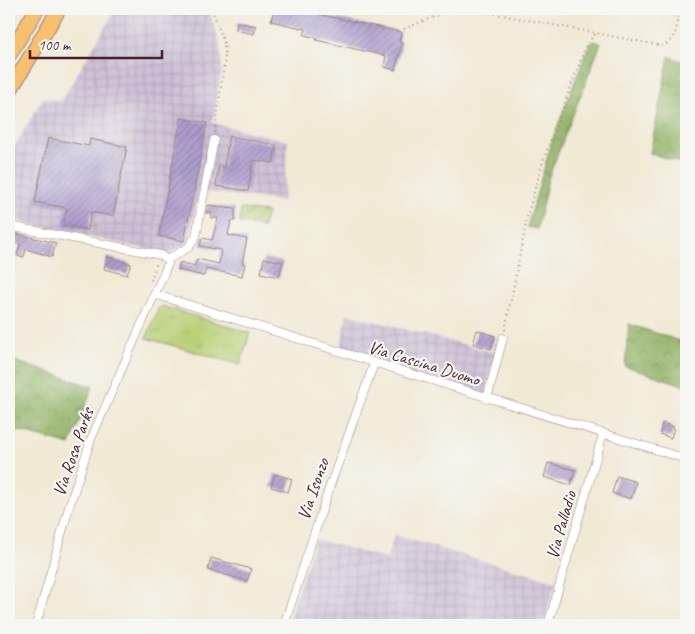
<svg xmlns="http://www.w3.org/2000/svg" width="695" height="634" viewBox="0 0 695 634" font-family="Caveat,sans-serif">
<defs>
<pattern id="industrial-grid" width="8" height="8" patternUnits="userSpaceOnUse" patternTransform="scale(1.25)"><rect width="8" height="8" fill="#cbbfd5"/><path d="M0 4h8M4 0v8" fill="none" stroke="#b0a4b7"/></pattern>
<pattern id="grass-tufts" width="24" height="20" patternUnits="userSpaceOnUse" patternTransform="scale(1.25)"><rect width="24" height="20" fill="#b7cf74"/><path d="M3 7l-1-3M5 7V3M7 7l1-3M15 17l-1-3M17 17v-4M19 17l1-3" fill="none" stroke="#9fb165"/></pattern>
<pattern id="forest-crowns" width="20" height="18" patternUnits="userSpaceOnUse" patternTransform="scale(1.25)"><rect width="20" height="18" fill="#91b266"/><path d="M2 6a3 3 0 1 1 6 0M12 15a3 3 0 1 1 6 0" fill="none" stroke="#789054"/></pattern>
<pattern id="garden-furrows" width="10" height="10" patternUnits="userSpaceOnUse" patternTransform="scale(1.25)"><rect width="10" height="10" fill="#b7cf74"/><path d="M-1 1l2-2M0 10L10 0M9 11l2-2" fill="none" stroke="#9fb165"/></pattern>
<pattern id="building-hatch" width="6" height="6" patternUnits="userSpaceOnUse" patternTransform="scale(1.25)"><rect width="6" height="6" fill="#ac9dce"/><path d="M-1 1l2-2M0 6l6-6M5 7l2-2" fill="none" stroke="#8e7fa7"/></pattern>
</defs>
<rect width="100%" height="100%" fill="#f6f6f2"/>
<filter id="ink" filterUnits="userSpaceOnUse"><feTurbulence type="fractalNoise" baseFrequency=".02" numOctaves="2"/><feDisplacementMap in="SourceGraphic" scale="10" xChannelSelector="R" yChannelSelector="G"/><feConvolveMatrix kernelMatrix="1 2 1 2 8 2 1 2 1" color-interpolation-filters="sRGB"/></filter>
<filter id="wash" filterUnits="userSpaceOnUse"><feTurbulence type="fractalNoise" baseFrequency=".0096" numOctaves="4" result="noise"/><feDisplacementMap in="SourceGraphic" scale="20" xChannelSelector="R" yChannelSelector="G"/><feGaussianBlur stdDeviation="1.12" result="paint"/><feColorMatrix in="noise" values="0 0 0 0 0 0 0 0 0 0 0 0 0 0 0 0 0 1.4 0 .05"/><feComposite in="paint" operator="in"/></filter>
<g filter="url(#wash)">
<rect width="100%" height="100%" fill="#f0e9d4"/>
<path fill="url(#industrial-grid)" d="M 116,9 L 209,9 L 220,45 L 222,69 L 212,123 L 288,141 L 283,201 L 199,191 L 188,243 L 168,254 L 9,219 L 9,156 L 43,98 L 61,101 Z
M 347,314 L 496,353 L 485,395 L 340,351 Z
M 394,535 L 556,582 L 543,625 L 287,625 L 315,539 L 387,559 Z"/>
<path fill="url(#grass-tufts)" stroke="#807750" d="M 162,306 L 250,333 L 240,365 L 146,338 L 158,309 Z"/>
<path fill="url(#forest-crowns)" stroke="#6e6848" d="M 593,41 L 601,43 L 548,179 L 537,229 L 527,227 L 552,141 L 588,47 Z
M 669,56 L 686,63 L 686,165 L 650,153 Z
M 629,324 L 686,343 L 686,386 L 625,366 Z
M 9,359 L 93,387 L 70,445 L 9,428 Z"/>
<path fill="url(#garden-furrows)" stroke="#807750" d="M 241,209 L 267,212 L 263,227 L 239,223 Z"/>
<g id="blocks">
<path fill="url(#building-hatch)" d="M 274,9 L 294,9 L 401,32 L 399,42 L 402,43 L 395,70 L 384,67 L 386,56 L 316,40 L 317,38 L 304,35 L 306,29 L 271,21 Z
M 237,22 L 256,26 L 254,34 L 236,30 Z
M 181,118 L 207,123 L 184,241 L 159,236 Z
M 229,136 L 276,145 L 273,163 L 253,160 L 248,191 L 216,186 L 219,166 L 224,167 Z
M 48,138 L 89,146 L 90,139 L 127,147 L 113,216 L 91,212 L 88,230 L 63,225 L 67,208 L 35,202 Z
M 208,205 L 235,208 L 235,221 L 231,221 L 228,235 L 247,239 L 242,263 L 245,264 L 242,276 L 206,269 L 204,276 L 178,270 L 180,262 L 195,266 L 197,259 L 219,264 L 221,250 L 200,246 L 202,238 L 212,240 L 218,218 L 211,218 L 212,213 L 206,213 Z
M 9,232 L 56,243 L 52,257 L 26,249 L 24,257 L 17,256 L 20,244 L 9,242 Z
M 107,257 L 131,264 L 127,275 L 104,269 Z
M 264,258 L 283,262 L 279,277 L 261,273 Z
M 477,330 L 495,336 L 491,349 L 473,344 Z
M 662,423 L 674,427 L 671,438 L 660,434 Z
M 548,463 L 575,470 L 571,485 L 544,477 Z
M 275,474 L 292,479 L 288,492 L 271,487 Z
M 617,476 L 636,482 L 631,499 L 612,493 Z
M 211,558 L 251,569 L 247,581 L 208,570 Z"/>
</g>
</g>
<g filter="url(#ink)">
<use href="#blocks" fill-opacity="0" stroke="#9d8480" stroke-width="1"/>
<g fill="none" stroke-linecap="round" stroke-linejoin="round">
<defs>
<path id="minor" d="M 9,226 L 161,255 L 167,260 L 168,264 L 91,439 L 69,507 L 36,625
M 167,260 L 189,247 L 196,236 L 214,140
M 154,294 L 686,459
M 487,399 L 503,338
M 284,625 L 331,483 L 374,364
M 548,625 L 603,434"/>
<path id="motorway" d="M 9,55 L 37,9
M 9,92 L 59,9"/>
</defs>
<use href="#minor" stroke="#9d8480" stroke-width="9"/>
<use href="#motorway" stroke="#9d8480" stroke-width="16"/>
<path stroke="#9d8480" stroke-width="2" stroke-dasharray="1 4" stroke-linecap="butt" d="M 212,9 L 224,43 L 225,57 L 215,133
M 470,9 L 663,46 C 678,39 677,24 678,9
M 404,29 L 448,11 L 470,9
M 151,280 L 157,263
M 505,330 L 528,213 L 542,164 L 587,43 L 596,34"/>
<use href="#minor" stroke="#fff" stroke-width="8"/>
<use href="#motorway" stroke="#f8bf6c" stroke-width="14"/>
</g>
</g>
<g text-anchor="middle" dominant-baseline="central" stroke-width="4.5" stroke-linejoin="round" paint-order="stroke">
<g font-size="18" fill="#4a1f2b" stroke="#f6f6f2">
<text transform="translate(424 363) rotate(17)">Via Cascina Duomo</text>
<text transform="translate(73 452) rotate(-71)">Via Rosa Parks</text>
<text transform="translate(313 489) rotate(-71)">Via Isonzo</text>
<text transform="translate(561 525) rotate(-74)">Via Palladio</text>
</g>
</g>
<rect width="695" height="634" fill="none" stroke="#f6f6f2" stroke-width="30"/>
<path d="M30 50v8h132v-8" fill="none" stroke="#4a1f2b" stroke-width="2.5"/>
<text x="38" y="50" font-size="15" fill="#4a1f2b" stroke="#f6f6f2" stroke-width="4" paint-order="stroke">100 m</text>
</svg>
